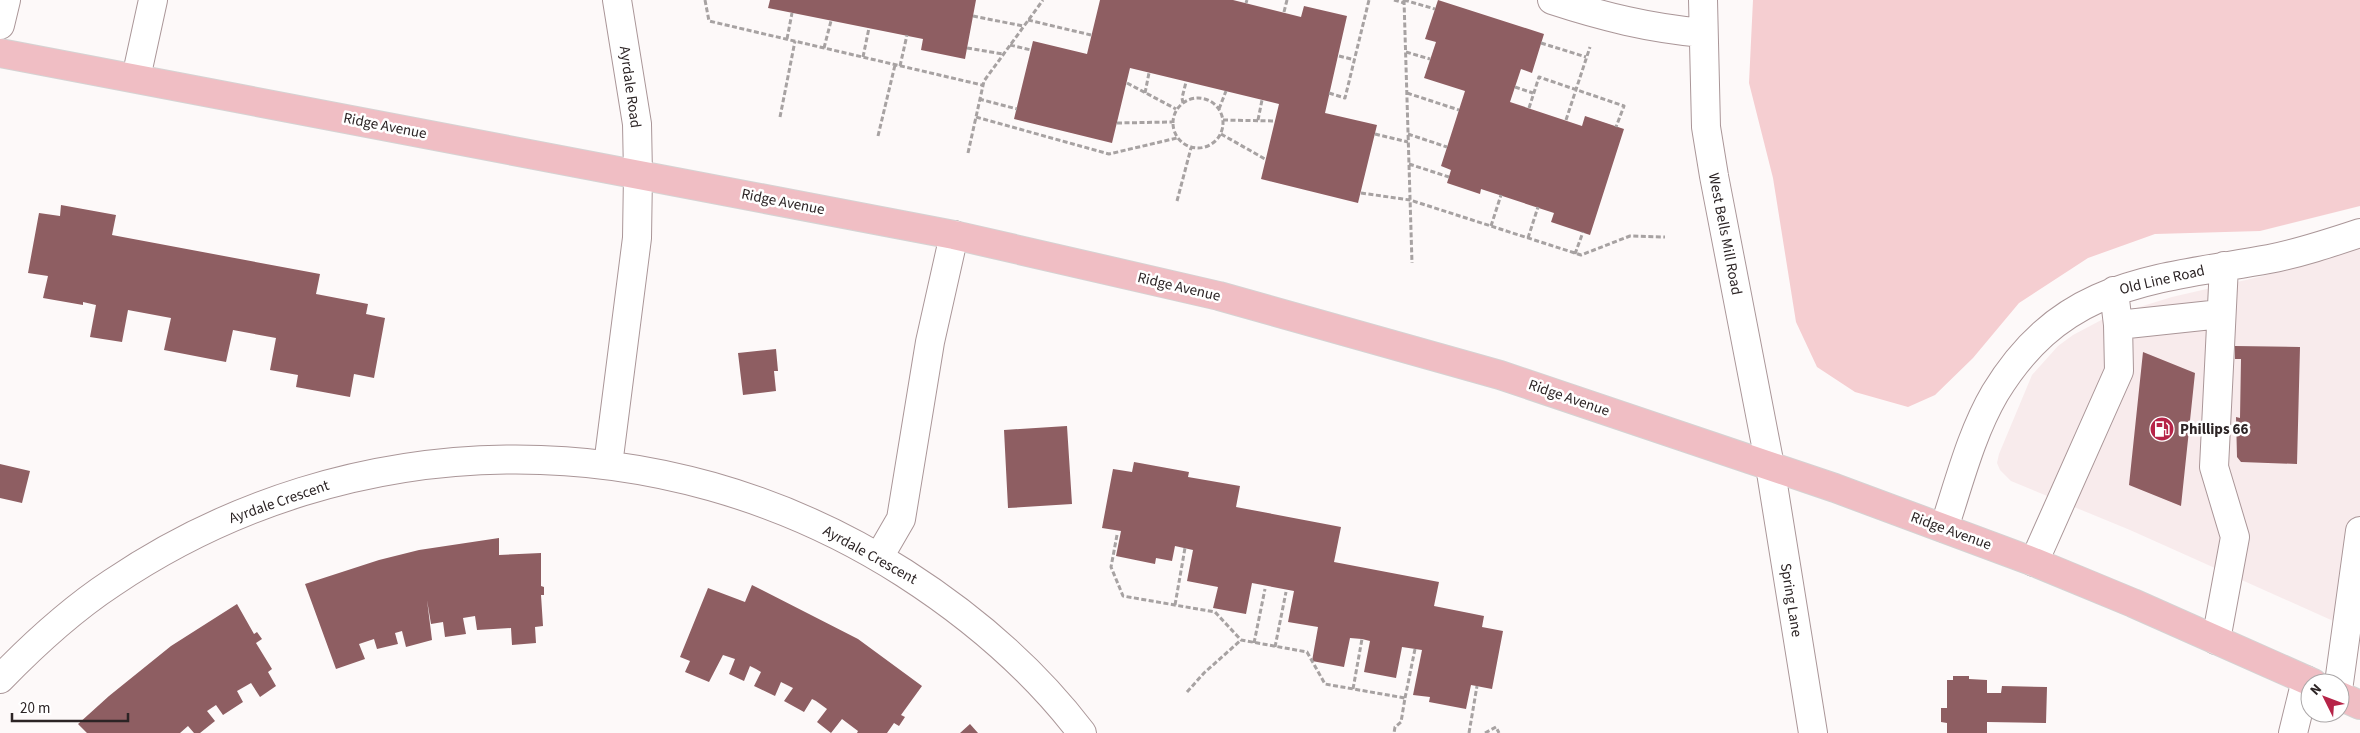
<svg xmlns="http://www.w3.org/2000/svg" width="2360" height="733" viewBox="0 0 2360 733" font-family="'Source Sans 3',sans-serif">
<rect width="100%" height="100%" fill="#fdf9f9"/>
<path fill="#f8ebec" d="M 2360,246 L 2360,633 L 2130,530 L 2011,481 L 2000,470 L 1997,463 L 1999,454 L 2032,375 L 2058,346 L 2073,335 L 2107,317 L 2172,297 L 2263,276 Z"/>
<path fill="#f5ced1" d="M 1753,0 L 2360,0 L 2360,206 L 2260,231 L 2155,234 L 2088,258 L 2019,303 L 1973,358 L 1935,395 L 1908,407 L 1855,392 L 1817,367 L 1796,322 L 1773,178 L 1749,83 Z"/>
<path fill="#8e5e62" d="M 770,0 L 976,0 L 965,59 L 921,50 L 923,39 L 768,8 Z
M 1100,0 L 1233,0 L 1301,17 L 1304,6 L 1347,16 L 1325,113 L 1377,125 L 1358,203 L 1261,179 L 1279,104 L 1130,68 L 1112,143 L 1014,119 L 1033,41 L 1087,54 Z
M 1438,0 L 1544,34 L 1532,73 L 1521,69 L 1510,102 L 1582,126 L 1585,116 L 1624,129 L 1590,235 L 1551,222 L 1554,213 L 1481,189 L 1480,194 L 1447,183 L 1451,170 L 1441,166 L 1465,91 L 1424,78 L 1436,42 L 1425,39 Z
M 61,205 L 116,215 L 112,235 L 320,274 L 316,294 L 368,304 L 366,314 L 385,318 L 374,378 L 354,374 L 350,397 L 296,387 L 298,375 L 270,370 L 276,338 L 233,330 L 226,362 L 164,350 L 171,318 L 128,310 L 122,342 L 90,337 L 96,305 L 83,302 L 83,305 L 43,298 L 48,276 L 28,273 L 39,213 L 60,216 Z
M 2235,346 L 2300,347 L 2297,464 L 2241,462 L 2237,457 L 2236,417 L 2240,418 L 2241,359 L 2235,359 Z
M 776,349 L 778,371 L 774,371 L 776,391 L 743,395 L 738,353 Z
M 2143,352 L 2195,373 L 2181,506 L 2129,485 Z
M 1067,426 L 1072,504 L 1008,508 L 1004,430 Z
M 1134,462 L 1189,472 L 1188,477 L 1240,486 L 1236,507 L 1341,527 L 1334,562 L 1439,582 L 1434,606 L 1484,616 L 1482,627 L 1503,631 L 1492,689 L 1471,685 L 1466,709 L 1429,702 L 1430,697 L 1413,695 L 1422,650 L 1402,647 L 1396,678 L 1364,672 L 1370,641 L 1362,639 L 1350,638 L 1344,667 L 1312,661 L 1318,627 L 1288,622 L 1294,591 L 1252,583 L 1246,614 L 1213,608 L 1218,587 L 1187,581 L 1193,550 L 1175,546 L 1172,561 L 1156,558 L 1155,564 L 1116,556 L 1121,531 L 1102,528 L 1113,469 L 1132,472 Z
M 0,464 L 30,471 L 22,503 L 0,498 Z
M 499,538 L 499,555 L 541,553 L 541,586 L 544,587 L 544,595 L 541,595 L 543,626 L 535,627 L 536,643 L 512,645 L 511,628 L 477,630 L 475,616 L 463,618 L 466,634 L 445,637 L 443,622 L 431,624 L 427,600 L 432,640 L 406,647 L 402,631 L 395,633 L 398,644 L 377,649 L 374,639 L 359,644 L 365,659 L 336,669 L 305,584 L 379,560 L 419,550 Z
M 752,585 L 858,639 L 922,686 L 901,715 L 905,717 L 899,726 L 894,723 L 887,733 L 857,733 L 858,731 L 842,719 L 831,733 L 817,722 L 827,709 L 816,701 L 812,699 L 804,712 L 784,701 L 793,688 L 781,682 L 775,696 L 754,686 L 761,672 L 756,669 L 750,666 L 744,681 L 729,674 L 735,659 L 723,655 L 709,682 L 685,672 L 690,661 L 680,657 L 708,588 L 745,602 Z
M 237,604 L 254,634 L 257,632 L 262,639 L 256,643 L 272,669 L 268,672 L 276,686 L 260,697 L 251,683 L 237,691 L 243,702 L 223,715 L 216,705 L 207,711 L 215,721 L 200,733 L 194,733 L 188,726 L 180,733 L 87,733 L 78,724 L 109,696 L 171,646 Z
M 1953,676 L 1969,676 L 1969,679 L 1987,680 L 1987,693 L 2001,693 L 2002,686 L 2047,687 L 2046,723 L 1987,722 L 1987,733 L 1947,733 L 1947,723 L 1941,722 L 1941,708 L 1947,708 L 1947,680 L 1953,680 Z
M 970,724 L 978,733 L 960,733 Z"/>
<g fill="none" stroke-linecap="round" stroke-linejoin="round">
<defs>
<path id="minor" d="M 1552,0 C 1604,17 1649,28 1703,33
M 1703,0 L 1706,127 L 1714,176 L 1770,466 L 1813,733
M 0,25 L 6,0
M 136,78 L 153,0
M 2118,325 L 2221,314
M 608,465 L 637,238 L 638,174 L 637,124 L 617,0
M 1944,528 C 1959,483 1971,434 1995,393 C 2063,281 2153,280 2269,259 C 2300,253 2330,243 2360,233
M 879,557 L 901,519 L 930,342 L 954,235
M 2034,562 L 2119,371 L 2118,325 L 2114,291
M 2216,640 L 2235,537 L 2214,467 L 2224,266
M 0,679 C 34,644 71,610 112,583 C 350,422 662,418 904,573 C 971,616 1034,670 1082,733
M 2339,683 L 2360,531
M 2293,733 L 2306,680"/>
<path id="major" d="M 0,53 L 954,235 L 1219,296 L 1500,375 L 1835,488 L 2034,562 L 2133,603 L 2313,683
M 2340,696 L 2360,705"/>
</defs>
<use href="#minor" stroke="#aa9698" stroke-width="30"/>
<use href="#major" stroke="#d5d3d3" stroke-width="30"/>
<path stroke="#a7a2a2" stroke-width="3" stroke-dasharray="5 2.5" stroke-linecap="butt" d="M 705,0 L 709,21 L 982,85
M 1394,0 L 1404,3
M 1404,0 L 1412,263
M 1404,0 L 1435,9
M 1246,3 L 1247,0
M 1284,12 L 1287,0
M 973,16 L 1023,26
M 1028,20 L 1091,35
M 787,39 L 792,13
M 1541,43 L 1586,57
M 1010,45 L 1031,50
M 824,48 L 831,21
M 967,48 L 1003,54
M 1406,52 L 1430,59
M 1339,56 L 1355,60
M 863,57 L 869,28
M 900,66 L 907,35
M 1127,83 L 1176,109
M 1515,87 L 1533,93
M 1145,93 L 1149,73
M 1329,93 L 1345,98 L 1369,0
M 1407,93 L 1459,110
M1173 123a25 25 0 1 1 50 0a25 25 0 1 1-50 0Z
M 979,99 L 1017,109
M 1183,103 L 1182,98 L 1186,82
M 1529,108 L 1539,77 L 1624,106 L 1616,127
M 1219,109 L 1226,91
M 780,117 L 795,41
M 976,117 L 1109,154 L 1177,138
M 1223,120 L 1275,121
M 1258,120 L 1262,100
M 1566,120 L 1590,47
M 1117,123 L 1172,122
M 1221,134 L 1265,159
M 1375,134 L 1408,142
M 1408,134 L 1447,147
M 878,136 L 895,65
M 968,153 L 984,81 L 1043,0
M 1409,164 L 1449,177
M 1361,193 L 1410,200 L 1581,255 L 1630,236 L 1665,237
M 1177,201 L 1191,148
M 1491,226 L 1501,195
M 1528,238 L 1538,207
M 1575,254 L 1583,232
M 1117,535 L 1111,567 L 1123,596 L 1215,612 L 1241,640 L 1307,652 L 1325,684 L 1405,698 L 1401,722 L 1395,727 L 1394,733
M 1175,605 L 1185,548
M 1254,643 L 1265,589
M 1275,647 L 1286,592
M 1353,689 L 1362,639
M 1187,692 L 1204,673 L 1241,640
M 1405,698 L 1415,649
M 1469,733 L 1477,686
M 1485,733 L 1496,727 L 1499,733"/>
<use href="#minor" stroke="#fff" stroke-width="28"/>
<use href="#major" stroke="#f0bec4" stroke-width="28"/>
</g>
<defs>
<symbol id="fuel-disc" viewBox="-11 -11 22 22"><circle r="9.5" fill="#b62448" stroke="#fff"/><path d="M-5.5-6h7V0h2V4h1.3V-2.5L3-4.5l.8-.8L6-3V5H2.5V1h-1V6h-7ZM-4.2-4.7v3.2H.2V-4.7Z" fill="#fff"/></symbol>
</defs>
<g fill-rule="evenodd">
<use href="#fuel-disc" x="2148" y="415" width="28" height="28"/>
</g>
<g text-anchor="middle" dominant-baseline="central" stroke-width="5" stroke-linejoin="round" paint-order="stroke">
<g font-size="15" fill="#2c2425" stroke="#fff">
<text transform="translate(630 87) rotate(82)">Ayrdale Road</text>
<text transform="translate(385 126) rotate(11)">Ridge Avenue</text>
<text transform="translate(783 202) rotate(11)">Ridge Avenue</text>
<text transform="translate(1725 234) rotate(79)">West Bells Mill Road</text>
<text transform="translate(2162 280) rotate(-13)">Old Line Road</text>
<text transform="translate(1179 287) rotate(13)">Ridge Avenue</text>
<text transform="translate(1569 398) rotate(19)">Ridge Avenue</text>
<text transform="translate(279 502) rotate(-19)">Ayrdale Crescent</text>
<text transform="translate(1951 531) rotate(20)">Ridge Avenue</text>
<text transform="translate(870 555) rotate(29)">Ayrdale Crescent</text>
<text transform="translate(1791 600) rotate(81)">Spring Lane</text>
</g>
<g font-size="15" font-weight="bold" fill="#2c2425" stroke="#fff" text-anchor="start">
<text x="2180" y="429">Phillips 66</text>
</g>
</g>
<g transform="translate(2325 698) rotate(312)"><circle r="24" fill="#ffffff" stroke="#aba7a8"/>
<path d="M0-4L9 19L0 12L-9 19Z" fill="#b62448"/>
<text y="-8" font-size="14" font-weight="bold" text-anchor="middle" fill="#2c2425">N</text>
</g>
<path d="M12 713v8h116v-8" fill="none" stroke="#2c2425" stroke-width="2.5"/>
<text x="20" y="713" font-size="15" fill="#2c2425" stroke="#ffffff" stroke-width="4" paint-order="stroke">20 m</text>
</svg>
